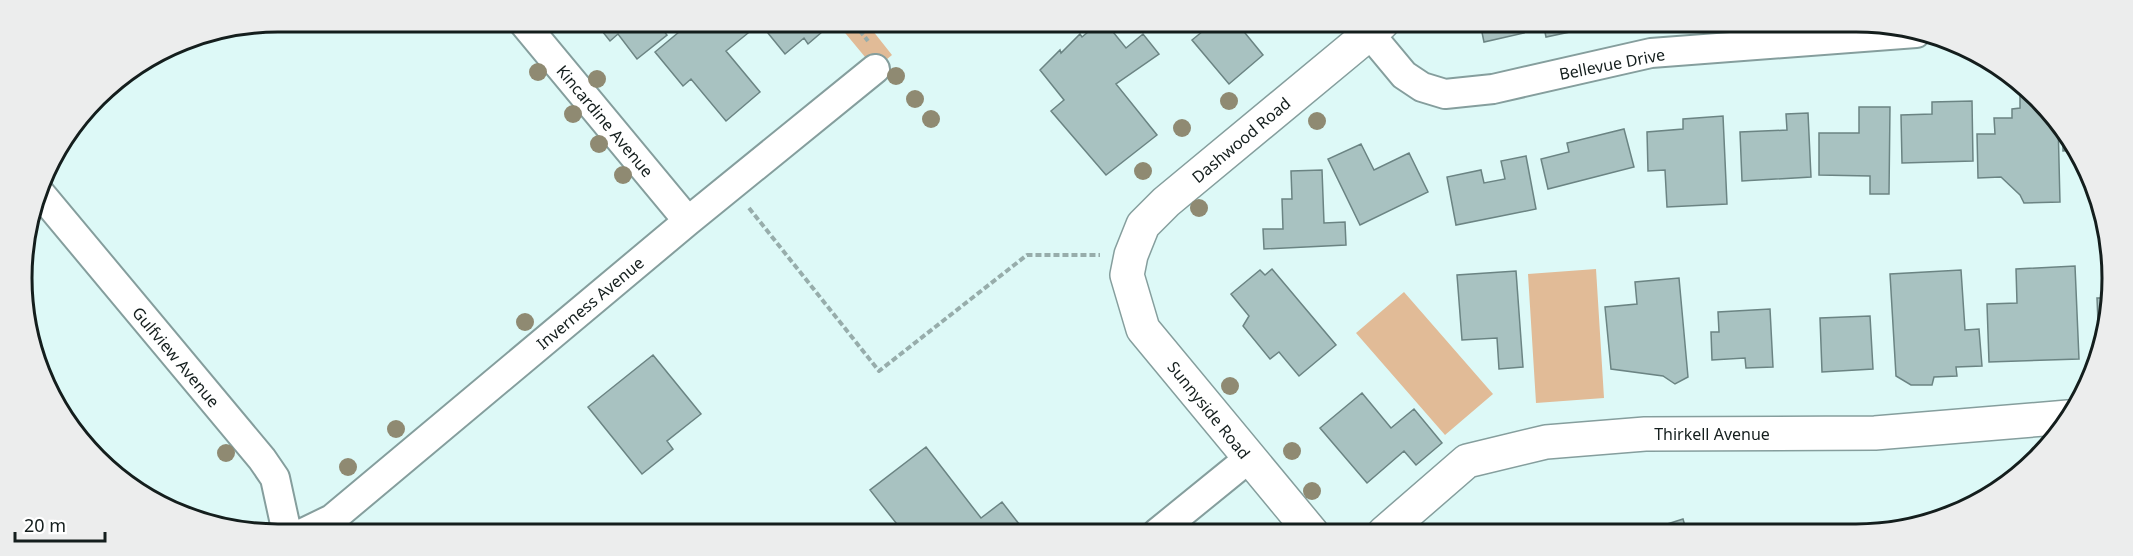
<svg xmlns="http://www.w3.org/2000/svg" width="2133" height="556" viewBox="0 0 2133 556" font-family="'Noto Sans',sans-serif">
<rect width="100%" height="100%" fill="#ddf9f7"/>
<path fill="#e1bb97" d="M 836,22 L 884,22 L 873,31 L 892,55 L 875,69 Z
M 1596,269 L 1604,398 L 1536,403 L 1528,274 Z
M 1404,292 L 1493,394 L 1445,435 L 1356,333 Z"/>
<path fill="#a8c2c1" stroke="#6b8483" stroke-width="1.5" d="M 594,21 L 657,22 L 667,35 L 637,59 L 618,34 L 610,41 Z
M 691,22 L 747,22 L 753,29 L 726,51 L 760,92 L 726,121 L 691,79 L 683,86 L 655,52 Z
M 759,22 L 828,22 L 830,25 L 808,44 L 804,38 L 785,54 Z
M 1100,22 L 1105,22 L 1126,48 L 1143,34 L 1159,54 L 1116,84 L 1157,135 L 1106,175 L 1051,111 L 1064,100 L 1040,70 L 1060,50 L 1061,53 L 1080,34 L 1082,37 Z
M 1214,22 L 1236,22 L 1263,55 L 1229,84 L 1192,40 Z
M 1480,23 L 1521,23 L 1524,33 L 1484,42 Z
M 1543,23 L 1602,23 L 1603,25 L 1546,37 Z
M 2020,93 L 2026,93 L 2058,121 L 2060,202 L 2024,203 L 2020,195 L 2001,177 L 1978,178 L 1977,134 L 1995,134 L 1994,118 L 2012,118 L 2012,109 L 2020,108 Z
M 1972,101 L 1973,161 L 1902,163 L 1901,115 L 1932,114 L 1932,102 Z
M 1859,107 L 1890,107 L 1889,194 L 1870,194 L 1870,176 L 1819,175 L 1819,133 L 1859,133 Z
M 1808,113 L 1811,177 L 1742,181 L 1740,132 L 1787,130 L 1786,114 Z
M 1723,116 L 1727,204 L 1667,207 L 1665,170 L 1648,171 L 1647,132 L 1683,129 L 1683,119 Z
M 1624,129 L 1634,167 L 1548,189 L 1541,159 L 1569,152 L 1567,143 Z
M 2063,130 L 2073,150 L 2063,151 Z
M 1361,144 L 1374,170 L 1409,153 L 1428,192 L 1360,225 L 1328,159 Z
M 1526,156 L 1536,209 L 1456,225 L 1447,177 L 1481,170 L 1484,183 L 1505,179 L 1501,161 Z
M 1322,170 L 1324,223 L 1345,222 L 1346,245 L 1264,249 L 1263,229 L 1283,229 L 1282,199 L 1292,199 L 1291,171 Z
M 2075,266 L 2079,359 L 1989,362 L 1987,304 L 2017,303 L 2016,269 Z
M 1272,269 L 1336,345 L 1299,376 L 1279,352 L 1270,359 L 1243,326 L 1249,316 L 1231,294 L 1260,270 L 1265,275 Z
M 1961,270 L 1965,330 L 1979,329 L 1982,366 L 1956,367 L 1957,376 L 1934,377 L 1932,385 L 1911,385 L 1896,376 L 1890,274 Z
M 1516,271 L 1523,367 L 1499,369 L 1497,338 L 1462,340 L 1457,275 Z
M 1679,278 L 1688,377 L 1675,384 L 1663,376 L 1611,369 L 1605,307 L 1637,304 L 1635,282 Z
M 2097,298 L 2109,298 L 2110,312 L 2099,347 Z
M 1770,309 L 1773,367 L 1746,368 L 1745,358 L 1712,360 L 1711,332 L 1719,332 L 1718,312 Z
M 1870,316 L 1873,369 L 1822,372 L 1820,318 Z
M 653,355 L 701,414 L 667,441 L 673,449 L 642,474 L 588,407 Z
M 1362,393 L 1391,428 L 1414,409 L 1442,443 L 1416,465 L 1404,451 L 1367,483 L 1320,428 Z
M 926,447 L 981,518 L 1002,502 L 1026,533 L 904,533 L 870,490 Z
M 1683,519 L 1687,533 L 1639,533 Z"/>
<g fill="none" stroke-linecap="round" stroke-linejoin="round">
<defs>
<path id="minor" d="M 522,21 L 688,221
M 1369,33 L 1404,75 L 1422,87 L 1445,94 L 1493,89 L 1651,53 L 1916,33
M 40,193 L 262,459 L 275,478 L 287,533
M 303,533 L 332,519 L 688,221 L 875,69
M 1157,533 L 1248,459"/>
<path id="tertiary" d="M 1312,533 L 1143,329 L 1127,275 L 1131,255 L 1143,225 L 1166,202 L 1382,23
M 1384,533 L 1467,461 L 1546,442 L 1645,434 L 1875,433 L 2068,417"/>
</defs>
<use href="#minor" stroke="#859e9d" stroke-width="32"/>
<use href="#tertiary" stroke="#859e9d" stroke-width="36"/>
<path stroke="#97adab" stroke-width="4" stroke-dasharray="6 3" stroke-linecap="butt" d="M 864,22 L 860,31 L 868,41
M 749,208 L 879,371 L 1027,255 L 1100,255"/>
<use href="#minor" stroke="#fff" stroke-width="28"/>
<use href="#tertiary" stroke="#fff" stroke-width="33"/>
</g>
<g fill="#8f8a72">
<circle cx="538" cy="72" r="9"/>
<circle cx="896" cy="76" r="9"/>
<circle cx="597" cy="79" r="9"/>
<circle cx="915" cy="99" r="9"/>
<circle cx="1229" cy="101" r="9"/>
<circle cx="573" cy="114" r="9"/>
<circle cx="931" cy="119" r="9"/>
<circle cx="1317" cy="121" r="9"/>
<circle cx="1182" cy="128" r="9"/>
<circle cx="599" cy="144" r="9"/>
<circle cx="1143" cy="171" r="9"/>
<circle cx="623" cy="175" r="9"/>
<circle cx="1199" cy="208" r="9"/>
<circle cx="525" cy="322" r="9"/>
<circle cx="1230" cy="386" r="9"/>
<circle cx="396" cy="429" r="9"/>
<circle cx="1292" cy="451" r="9"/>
<circle cx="226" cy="453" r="9"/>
<circle cx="348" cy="467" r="9"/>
<circle cx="1312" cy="491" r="9"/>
</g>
<g text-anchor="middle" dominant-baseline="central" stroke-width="5" stroke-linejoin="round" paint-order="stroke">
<g font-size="16" fill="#141e1d" stroke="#fff">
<text transform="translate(1612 64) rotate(-11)">Bellevue Drive</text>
<text transform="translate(605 121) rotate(50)">Kincardine Avenue</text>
<text transform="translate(1241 140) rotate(-40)">Dashwood Road</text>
<text transform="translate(590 303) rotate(-40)">Inverness Avenue</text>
<text transform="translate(176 357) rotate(50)">Gulfview Avenue</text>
<text transform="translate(1209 410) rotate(51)">Sunnyside Road</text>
<text x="1712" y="434">Thirkell Avenue</text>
</g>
</g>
<path d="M0 0H2133V556H0ZM278 32H1856A246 246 0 0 1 2102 278V278A246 246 0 0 1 1856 524H278A246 246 0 0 1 32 278V278A246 246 0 0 1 278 32Z" fill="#eceded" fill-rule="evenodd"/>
<path fill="none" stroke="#141e1d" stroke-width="3" d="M278 32H1856A246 246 0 0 1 2102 278V278A246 246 0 0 1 1856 524H278A246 246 0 0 1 32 278V278A246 246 0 0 1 278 32Z"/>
<path d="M15 532v9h90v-9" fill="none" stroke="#141e1d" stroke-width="3"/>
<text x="24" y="532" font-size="18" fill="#141e1d" stroke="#ffffff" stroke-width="4.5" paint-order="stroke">20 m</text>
</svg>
